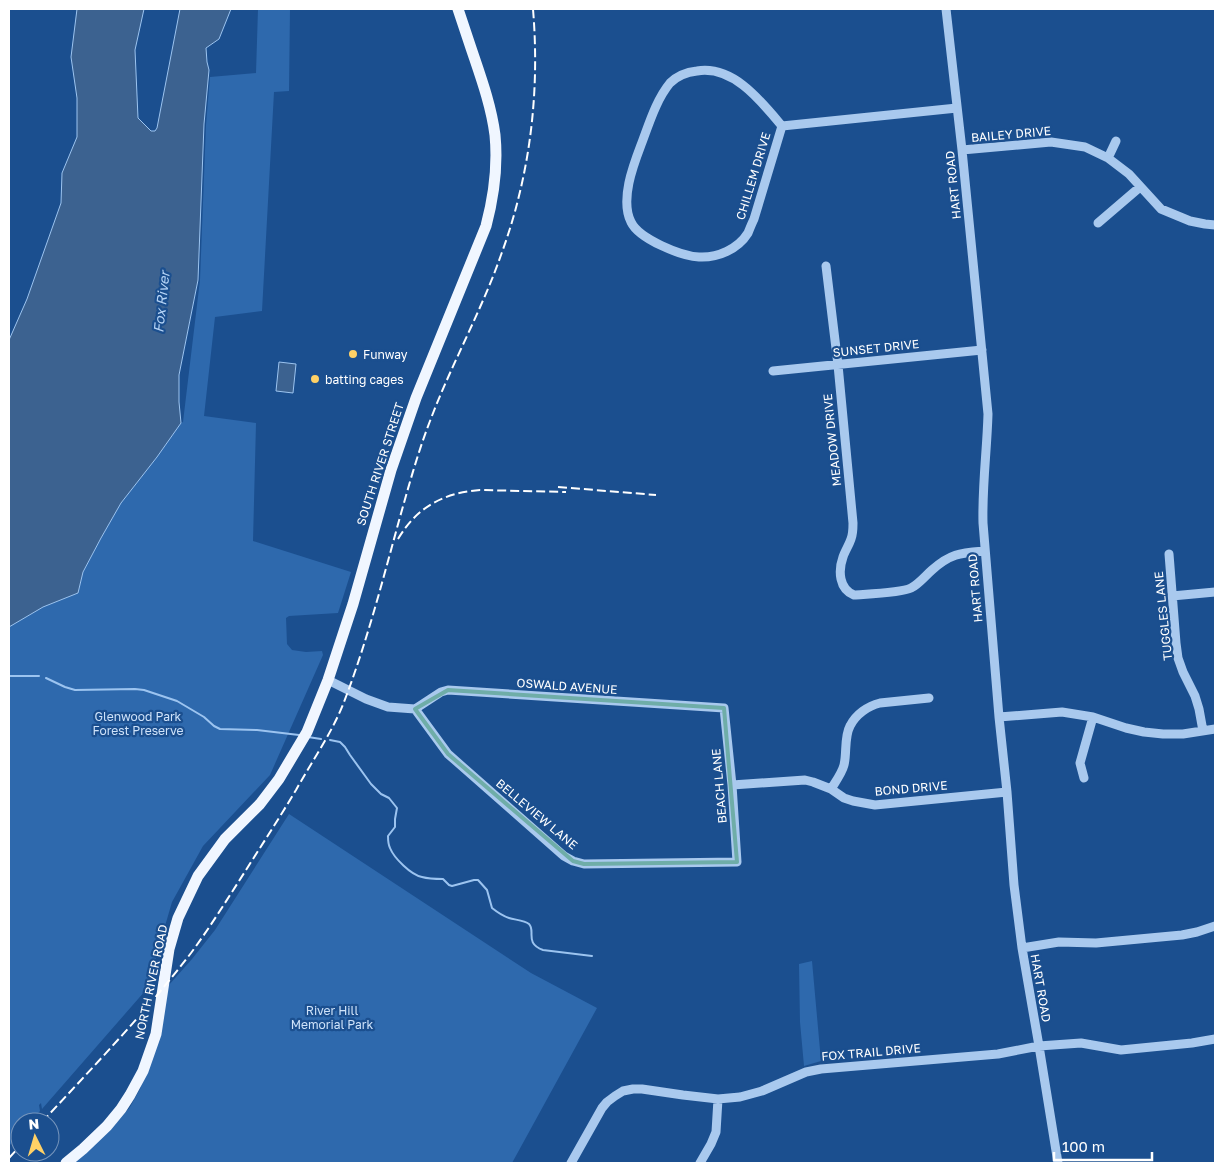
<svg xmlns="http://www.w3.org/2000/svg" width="1224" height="1172" viewBox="0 0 1224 1172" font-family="'Golos Text',sans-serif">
<rect width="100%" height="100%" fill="#1b4f8f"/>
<path fill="#2e69ad" d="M 258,9 L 290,9 L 289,91 L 274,92 L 262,311 L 215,317 L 204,416 L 256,423 L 253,541 L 351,572 L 338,613 L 289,616 L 286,618 L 287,644 L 292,650 L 306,652 L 322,651 L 323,655 L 270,775 L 203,846 L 172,902 L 156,957 L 152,983 L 42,1109 L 41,1103 L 39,1105 L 40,1111 L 30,1122 L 20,1122 L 20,1133 L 9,1146 L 9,627 L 43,607 L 78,593 L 83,572 L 101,538 L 121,503 L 157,457 L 181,423 L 183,422 L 200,280 L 206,125 L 210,77 L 256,73 Z
M 289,814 L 531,973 L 597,1008 L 512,1163 L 74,1163 L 109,1131 L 130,1107 L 140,1089 L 157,1045 L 168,986 L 192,959 L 215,930 Z
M 812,961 L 821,1061 L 804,1066 L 800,1022 L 799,964 Z"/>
<path fill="#3c6290" stroke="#9cc4f0" d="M 77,9 L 144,9 L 135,50 L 138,118 L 151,131 L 155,131 L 157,128 L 180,9 L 231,9 L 219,39 L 206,48 L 207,62 L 209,70 L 204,124 L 198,280 L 179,375 L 179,402 L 181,423 L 157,457 L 121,503 L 101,538 L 83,572 L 78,593 L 43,607 L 9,627 L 9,340 L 27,299 L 61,203 L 62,173 L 77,137 L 77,98 L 71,57 Z
M 279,362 L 296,364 L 293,393 L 276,391 Z"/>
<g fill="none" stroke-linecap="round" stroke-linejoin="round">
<path stroke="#9cc4f0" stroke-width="2" d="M 9,676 L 39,676
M 46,678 L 65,687 L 75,690 L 135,689 L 144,690 L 177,701 L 204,717 L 214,726 L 220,729 L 257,730 L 299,735
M 308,737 L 321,739
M 330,740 L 340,742 L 345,747 L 350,755 L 371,784 L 381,794 L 389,798 L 397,808 L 395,819 L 395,827 L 388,836 C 388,840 388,844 390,848 C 394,858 411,875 422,877 C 429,879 436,879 443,879 L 449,885 L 452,886 L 474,880 L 478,880 L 487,890 L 492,908 C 497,912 503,916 509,918 C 515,920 524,920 529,924 C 536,931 524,943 543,950 L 592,956"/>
<path stroke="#a9c9ee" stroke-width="9" d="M 946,9 L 962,150 L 988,414 C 987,450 982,486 983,523 L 999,717 L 1007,792 L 1014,885 L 1022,948 L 1039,1046 L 1058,1163
M 782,126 C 761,101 733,65 697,71 C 688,72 677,76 670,83 C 656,100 649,124 641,145 C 633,166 620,200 631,222 C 639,239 681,256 699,257 C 718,258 738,249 748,233 C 750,228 752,223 754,219 L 782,126 L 957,108
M 962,150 L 1051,142 L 1085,147 L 1108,158 L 1129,174 L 1161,209 L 1190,221 L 1205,224 L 1215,225
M 1108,158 L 1116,141
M 1098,223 L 1140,187
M 826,266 L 838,365 L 853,523 C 853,529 853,534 851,539 C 849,545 845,551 843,557 C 838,571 839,589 854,595 C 867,594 901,593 911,588 C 919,584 925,576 932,570 C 951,553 961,553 985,551
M 773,371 L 982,350
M 1169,554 L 1176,643 L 1178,658 L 1183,672 L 1195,696 L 1199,709 L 1203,731
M 1172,596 L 1215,592
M 328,680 L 366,699 L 388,707 L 415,709
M 448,690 L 724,708 L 732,785 L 737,862 L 584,864 L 573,861 L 564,856 L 448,754 L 415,709 L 441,692 Z
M 999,717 L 1062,712 L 1093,717 L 1126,728 L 1144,732 L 1163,734 L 1183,734 L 1215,729
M 1084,778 L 1080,763 L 1093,717
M 732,785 L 805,780 L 813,782 L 831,789 L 844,798 L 853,801 L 875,805 L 1007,792
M 831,789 C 836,781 842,773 844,765 C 847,753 844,737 850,726 C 856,714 868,706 880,703 L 929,698
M 1022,948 L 1059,942 L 1096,943 L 1182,935 L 1197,932 L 1215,926
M 571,1163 L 602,1108 L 607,1102 L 615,1096 L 623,1091 L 633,1089 L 642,1089 L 683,1095 L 718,1099 L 740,1097 L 762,1091 L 806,1072 L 821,1069 L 998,1054 L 1039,1046 L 1081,1043 L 1121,1050 L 1192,1043 L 1215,1039
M 700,1163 L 711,1144 L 716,1132 L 718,1099"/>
<path stroke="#f0f6ff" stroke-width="11" d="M 66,1163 L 83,1149 L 107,1126 L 121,1109 L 130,1095 L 143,1071 L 156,1034 L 169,949 L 178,918 L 198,876 L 225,839 L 260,804 L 279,779 L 307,732 L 328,680 L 353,604 L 391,470 L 416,398 L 486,226 C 494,196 498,166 495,135 C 491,104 480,75 470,45 C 466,33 462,21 458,9"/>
<path stroke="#fff" stroke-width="2" stroke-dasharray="9 4" stroke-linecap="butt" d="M 558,487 L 656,495
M 398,539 C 417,507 443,493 480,490 L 566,492
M 42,1122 C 93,1067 145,1013 191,953 C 211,926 228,898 246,870 C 263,843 280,817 296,790 C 312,761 332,733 344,702 C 367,642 383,579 400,517 C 409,485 418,452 430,421 C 451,365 481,312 501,255 C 530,176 540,93 533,9
M 9,1158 L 20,1146"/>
</g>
<path fill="none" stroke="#6fada8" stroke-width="4" stroke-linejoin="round" d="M 448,690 L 724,708 L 737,862 L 584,864 L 573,861 L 448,754 L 415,709 Z"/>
<g fill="#ffd166" stroke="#1b4f8f" stroke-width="2">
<circle cx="353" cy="354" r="5"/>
<circle cx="315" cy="379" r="5"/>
</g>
<g text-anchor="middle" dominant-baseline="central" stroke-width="4.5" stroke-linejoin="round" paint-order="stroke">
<g font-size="12" fill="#fff" stroke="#1b4f8f">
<text transform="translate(1011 134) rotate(-5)">BAILEY DRIVE</text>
<text transform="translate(753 176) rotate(-73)">CHILLEM DRIVE</text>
<text transform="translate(953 185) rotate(-96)">HART ROAD</text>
<text transform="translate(876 348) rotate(-6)">SUNSET DRIVE</text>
<text transform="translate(832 440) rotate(-96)">MEADOW DRIVE</text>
<text transform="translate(380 464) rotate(-72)">SOUTH RIVER STREET</text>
<text transform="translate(975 588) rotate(-95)">HART ROAD</text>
<text transform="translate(1163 616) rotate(-96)">TUGGLES LANE</text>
<text transform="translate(567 686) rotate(4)">OSWALD AVENUE</text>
<text transform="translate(719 786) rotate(-95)">BEACH LANE</text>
<text transform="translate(911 788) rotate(-5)">BOND DRIVE</text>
<text transform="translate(537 814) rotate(40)">BELLEVIEW LANE</text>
<text transform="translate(151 982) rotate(-78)">NORTH RIVER ROAD</text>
<text transform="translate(1041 988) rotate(80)">HART ROAD</text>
<text transform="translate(871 1052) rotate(-5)">FOX TRAIL DRIVE</text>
</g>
<g font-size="12" fill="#fff" stroke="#1b4f8f" text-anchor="start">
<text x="363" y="354">Funway</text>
<text x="325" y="379">batting cages</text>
</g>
<g font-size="12" fill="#cfe3fa" stroke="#1b4f8f">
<text x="138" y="716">Glenwood Park<tspan x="138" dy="14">Forest Preserve</tspan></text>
<text x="332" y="1010">River Hill<tspan x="332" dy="14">Memorial Park</tspan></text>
</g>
<g font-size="14" font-style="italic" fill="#b5d3f5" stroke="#1b4f8f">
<text transform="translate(161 302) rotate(-84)">Fox River</text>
</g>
</g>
<rect width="1224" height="1172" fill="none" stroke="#ffffff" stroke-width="20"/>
<g transform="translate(35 1137) rotate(355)"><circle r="24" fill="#1b4f8f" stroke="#7695bc"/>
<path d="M0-4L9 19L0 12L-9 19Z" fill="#ffd166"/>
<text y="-8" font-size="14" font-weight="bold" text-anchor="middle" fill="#ffffff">N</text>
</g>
<path d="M1054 1152v8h98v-8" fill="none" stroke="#ffffff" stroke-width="2.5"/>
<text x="1062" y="1152" font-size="15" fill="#ffffff" stroke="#1b4f8f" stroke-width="4" paint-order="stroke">100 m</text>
</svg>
